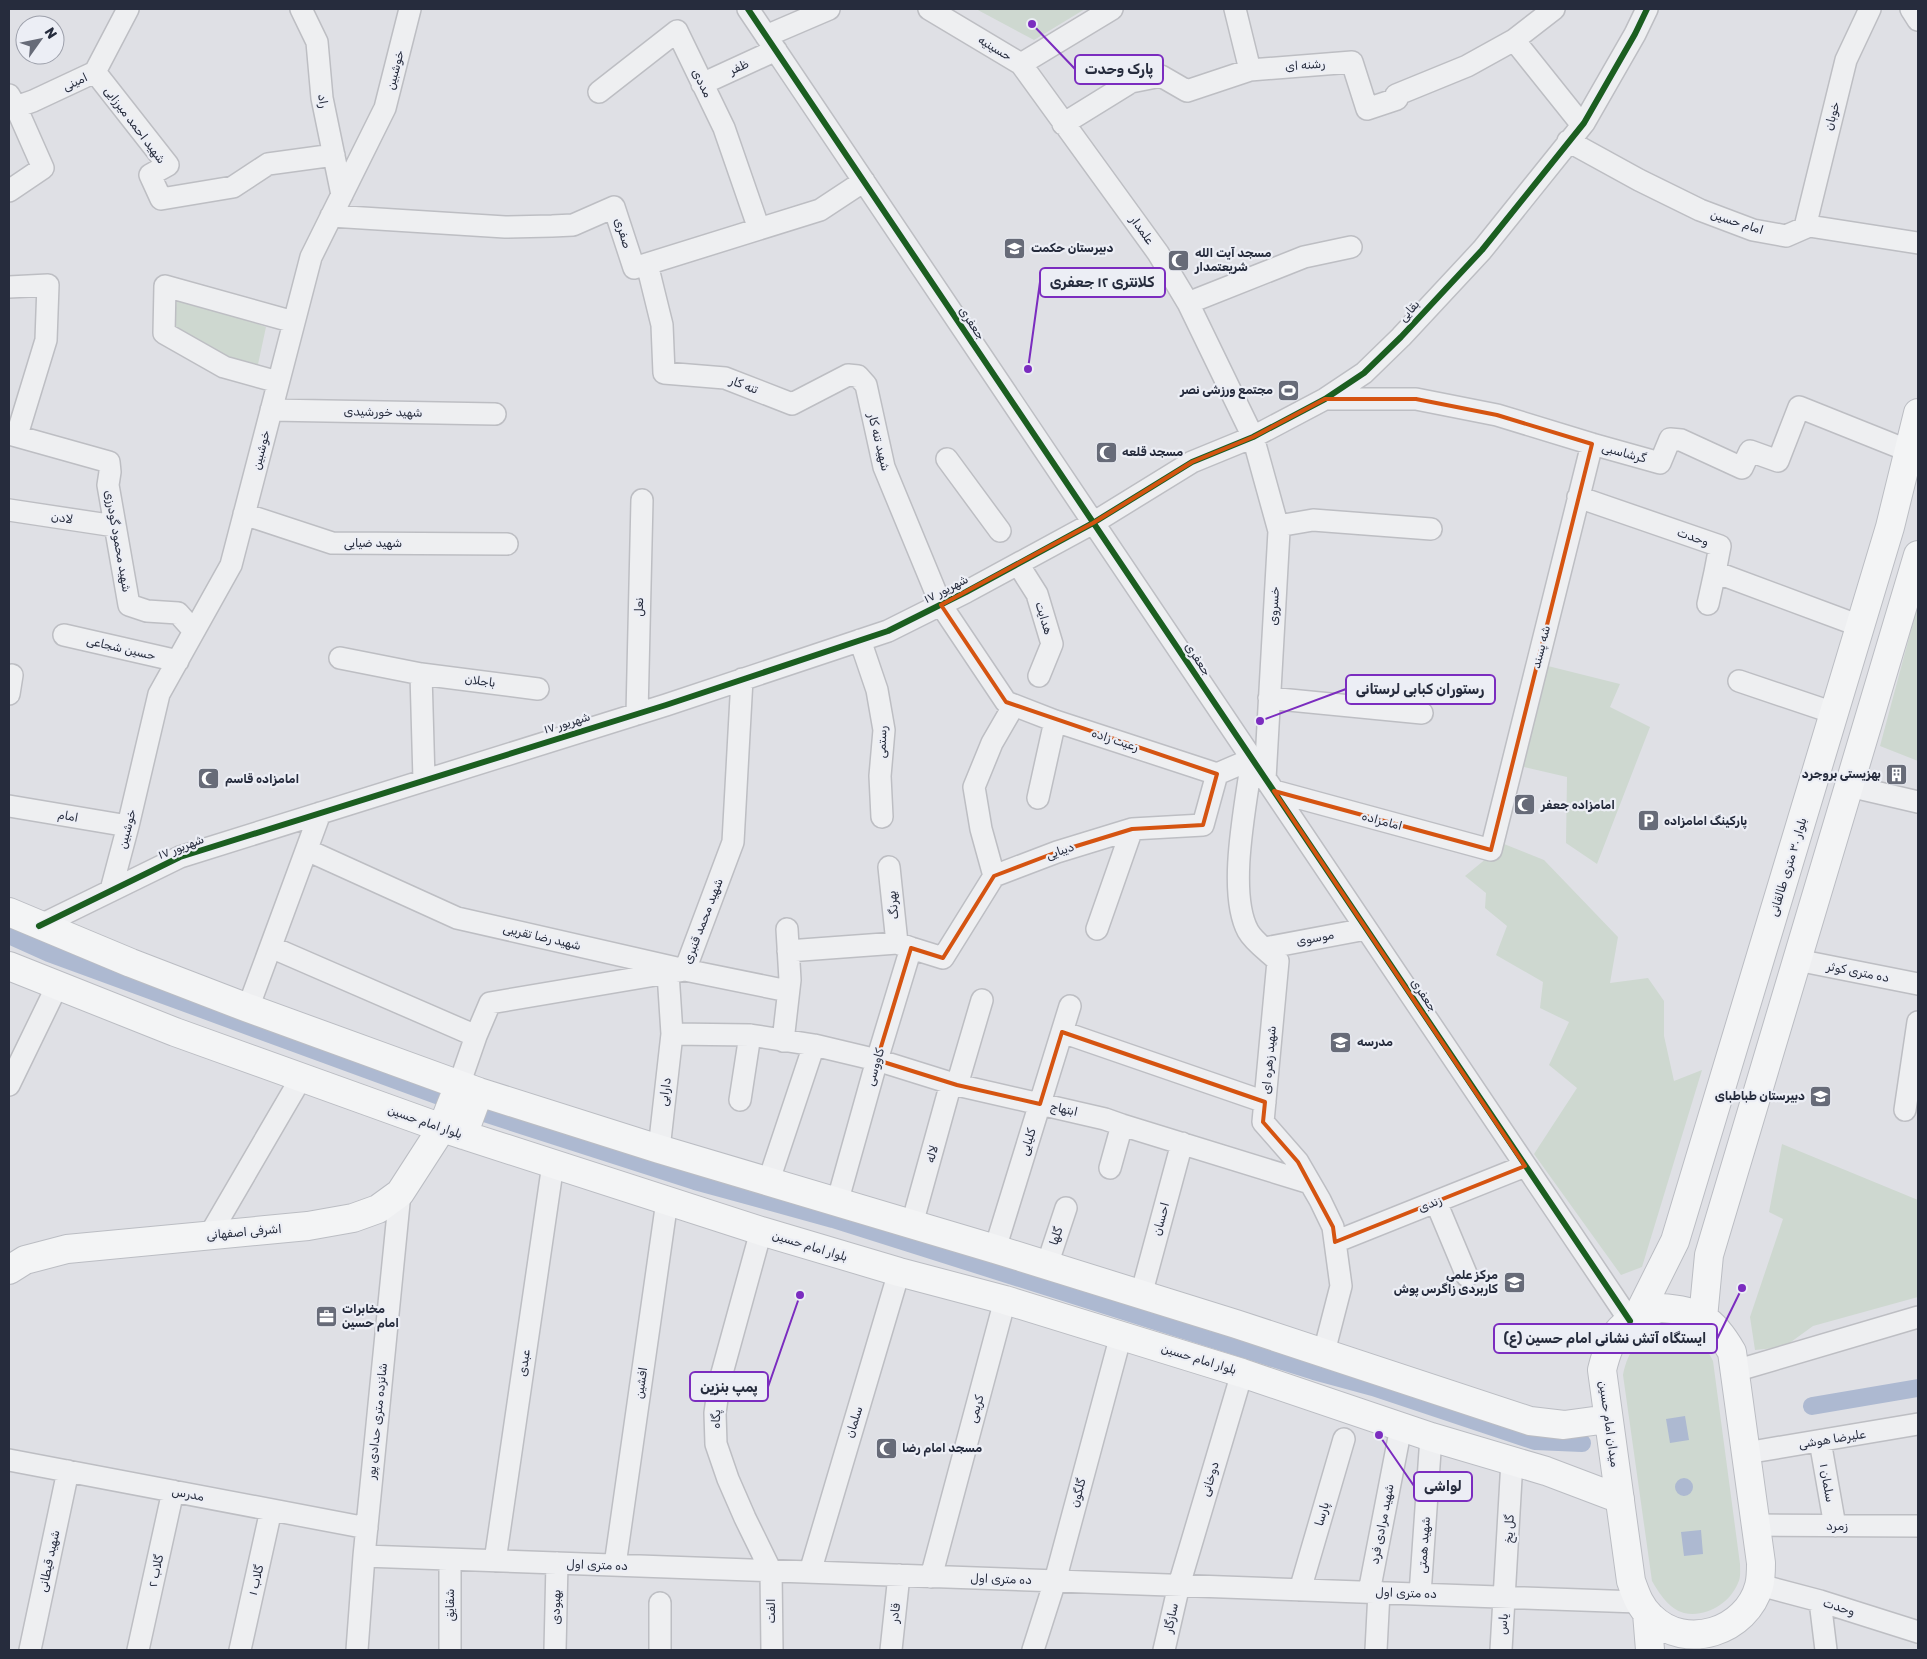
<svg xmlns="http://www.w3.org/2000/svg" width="1927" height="1659" viewBox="0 0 1927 1659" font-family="Rubik,'Noto Naskh Arabic',sans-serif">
<rect width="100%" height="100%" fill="#dfe0e5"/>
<path fill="#ced8d0" d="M 976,9 L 1085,9 L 1034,40 Z
M 177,296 L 266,327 L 257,369 L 217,355 L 174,333 Z
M 1918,604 L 1918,761 L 1880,746 Z
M 1544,665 L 1620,684 L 1610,707 L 1650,727 L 1597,864 L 1566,843 L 1567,777 L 1520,766 Z
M 1504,844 L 1544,860 L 1618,937 L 1610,983 L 1648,978 L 1664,1001 L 1664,1036 L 1674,1081 L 1702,1070 L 1642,1267 L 1621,1275 L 1534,1154 L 1577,1088 L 1549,1065 L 1569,1022 L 1540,1008 L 1543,982 L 1496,955 L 1507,926 L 1485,908 L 1486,893 L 1465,876 Z
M 1782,1144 L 1918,1200 L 1918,1297 L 1813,1326 L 1784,1347 L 1755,1350 L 1750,1317 L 1783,1219 L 1769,1212 Z
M 1665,1332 C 1685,1333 1705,1342 1713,1361 L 1740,1564 C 1740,1570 1741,1578 1738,1583 C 1730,1603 1706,1618 1684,1613 C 1669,1609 1659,1593 1652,1581 L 1623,1375 C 1628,1350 1639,1336 1665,1332 Z"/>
<path fill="#adb9d1" d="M 1685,1416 L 1689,1440 L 1670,1443 L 1666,1419 Z
M1675 1487a9 9 0 1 1 18 0a9 9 0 1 1-18 0Z
M 1701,1530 L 1703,1554 L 1684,1556 L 1681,1532 Z"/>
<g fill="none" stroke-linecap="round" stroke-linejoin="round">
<path stroke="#adb9d1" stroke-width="18" d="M 9,935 L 49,953 L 445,1098
M 478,1111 L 695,1181 L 833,1219 L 1314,1371 L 1373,1387 L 1535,1441 L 1582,1443
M 1812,1406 L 1918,1388"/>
<defs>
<path id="minor" d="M 301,9 L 317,42 L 322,98 L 342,195
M 748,9 L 1630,1321
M 929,9 L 1021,64 L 1112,9
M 1235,9 L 1250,70
M 1911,9 L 1918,20
M 766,36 L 829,9
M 1514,40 L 1582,125
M 1021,64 L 1158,253 L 1188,303 L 1253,437 L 1279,531 L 1265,779
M 95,72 L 168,165 L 150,175 L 161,199 L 233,187 L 268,164 L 334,155
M 702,84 L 776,50
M 599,92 L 677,31 L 724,128 L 759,229
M 16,107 L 33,101 L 95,72 L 128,9
M 1063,124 L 1131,82 L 1161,76 L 1187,91 L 1250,70 L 1352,62 L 1367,109 L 1397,99 L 1396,95 L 1467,66 L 1514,40 L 1554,9
M 1568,141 L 1639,180 L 1700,210 L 1753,230 L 1786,236 L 1809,226 L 1918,243
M 9,191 L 43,168 L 16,107 L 9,95
M 331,216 L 505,227 L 552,226 L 573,225 L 614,207 L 634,268 L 820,210 L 864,181
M 1805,227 L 1846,60 L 1870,9
M 647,264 L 662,325 L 664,373 L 725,378 L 792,404 L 848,375 L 858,376 L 866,385 L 884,467 L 941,605 L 1006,702 L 1055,721 L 1217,774
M 9,287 L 48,285 L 46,340 L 17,435
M 1188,303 L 1304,257 L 1351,247
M 278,382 L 224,367 L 164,333 L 165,286 L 294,322
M 1325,399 L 1416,399 L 1497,415 L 1592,444 L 1660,463 L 1670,439 L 1681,440 L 1742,468 L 1750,451 L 1778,461 L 1799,407 L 1909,451
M 271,410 L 495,414
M 9,434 L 109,462 L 110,472 L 108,485 L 129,605 L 147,611 L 178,613 L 194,631
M 947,459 L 1000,531
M 1578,497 L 1720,546 L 1715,572 L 1860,626
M 9,510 L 115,526
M 244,514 L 332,543 L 507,544
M 1278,526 L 1313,520 L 1431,529
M 1018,564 L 1037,594 L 1052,644 L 1039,676
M 1708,604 L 1715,572
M 64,635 L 178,661
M 860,640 L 877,690 L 884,730 L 880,776 L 882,817
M 340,658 L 421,674 L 538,689
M 421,674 L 424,780
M 1739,681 L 1834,713
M 9,694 L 12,675
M 1269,698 L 1422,713
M 637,714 L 642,500
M 1252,759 C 1246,804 1227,892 1248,931 C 1254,942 1269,952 1278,961 L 1263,1122 L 1298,1162 L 1320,1200 L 1333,1227 L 1341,1286 L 1324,1352
M 1217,774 L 1252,759
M 1849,786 L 1918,802
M 1274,791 L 1491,850 L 1592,444
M 1038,798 L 1055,721
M 9,806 L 128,826
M 307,850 L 457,918 L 685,970 L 788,991
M 889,867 L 897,943
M 994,876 L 981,829 L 974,787 L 992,743 L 1014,705
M 111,890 L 128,826 L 159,694 L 231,565 L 311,257 L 385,108 L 410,9
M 39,926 L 180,857 L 666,705 L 888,631 L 966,592 L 1093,523 L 1192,462 L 1253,437 L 1325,399 L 1364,373 L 1401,337 L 1482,250 L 1584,123 L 1635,34 L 1647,9
M 1097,929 L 1132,829
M 271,947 L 476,1036
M 911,948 L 943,958 L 994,876 L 1057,852 L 1132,829 L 1203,825 L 1217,774
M 1265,948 L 1366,929
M 788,951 L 897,943 L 911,948 L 877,1060 L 837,1203
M 1797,960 L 1918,984
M 248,1008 L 320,813
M 1062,1032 L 1265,1102
M 672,1034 L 750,1035 L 814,1045 L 877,1060 L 957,1085 L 1105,1119 L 1122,1125 L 1310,1183
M 783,1041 L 790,980 L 787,929
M 9,1085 L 57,986
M 459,1085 L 476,1036 L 490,1003 L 685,970 L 733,842 L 742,679
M 957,1085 L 982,1000
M 740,1100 L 750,1035
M 1905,1110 L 1918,1022
M 659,1149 L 672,1034 L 668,973
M 1110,1168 L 1122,1125
M 768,1183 L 814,1045
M 1436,1202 L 1467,1276
M 912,1224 L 951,1083
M 761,1231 L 719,1384 L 715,1413 L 716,1444 L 728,1479 L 745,1518 L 771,1571 L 772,1650
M 209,1236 L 301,1078
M 1335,1242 L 1525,1166
M 995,1249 L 1070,1006
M 1047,1265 L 1066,1208
M 1141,1295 L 1182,1143
M 1735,1371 L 1918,1317
M 1820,1441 L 1835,1526
M 1746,1453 L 1918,1424
M 9,1460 L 367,1528
M 1756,1525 L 1918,1526
M 364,1556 L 1638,1602
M 450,1560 L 450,1650
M 495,1561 L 553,1164
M 615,1565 L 667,1201
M 810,1572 L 899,1272
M 931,1577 L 1005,1300
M 1760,1585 L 1820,1601 L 1918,1632
M 1300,1590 L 1344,1439
M 1369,1592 L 1401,1427
M 1420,1594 L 1431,1437
M 1820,1601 L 1826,1650
M 660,1603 L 660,1650
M 30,1650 L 68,1471
M 138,1650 L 173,1491
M 240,1650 L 271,1510
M 357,1650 L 364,1556 L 400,1193
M 555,1650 L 557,1563
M 891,1650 L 899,1575
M 1033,1650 L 1055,1581 L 1121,1335
M 1164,1650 L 1179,1585 L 1242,1373
M 1376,1650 L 1379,1592
M 1501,1650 L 1512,1461"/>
<path id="major" d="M 9,912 L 131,963 L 248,1008 L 479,1092 L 659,1149 L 995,1249 L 1236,1324 L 1530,1421 L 1564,1425 L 1608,1419
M 9,966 L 175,1032 L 442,1128 L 761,1231 L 899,1272 L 1005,1300 L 1242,1373 L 1431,1437 L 1546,1471 L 1620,1499
M 463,1135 L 479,1092
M 9,1270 L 25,1260 L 67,1249 L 308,1226 L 353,1218 L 378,1209 L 400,1193 L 442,1128 L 459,1085
M 1660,1308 C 1699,1310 1713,1319 1732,1352 L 1761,1563 C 1761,1570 1761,1579 1759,1586 C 1747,1631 1686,1652 1651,1617 C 1640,1607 1636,1595 1631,1581 L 1602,1370 C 1611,1332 1622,1320 1660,1308 Z
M 1638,1315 L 1675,1241 L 1890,527 L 1918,413
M 1703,1318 L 1709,1255 L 1918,555
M 1647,1613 L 1650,1650"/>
</defs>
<use href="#minor" stroke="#bdbec3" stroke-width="24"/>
<use href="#major" stroke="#bbbdc3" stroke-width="30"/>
<use href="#minor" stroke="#eeeff1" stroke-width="21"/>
<use href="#major" stroke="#f3f4f5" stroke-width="28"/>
<defs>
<path id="cycleway" d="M 748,9 L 1630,1321
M 39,926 L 180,857 L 666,705 L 888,631 L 966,592 L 1093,523 L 1192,462 L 1253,437 L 1325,399 L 1364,373 L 1401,337 L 1482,250 L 1584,123 L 1635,34 L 1647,9"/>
</defs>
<use href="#cycleway" stroke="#eceef5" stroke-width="9"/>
<use href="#cycleway" stroke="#1b5e20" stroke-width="6"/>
</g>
<path fill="none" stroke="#d55411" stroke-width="4" stroke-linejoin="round" d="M 1325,399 L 1416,399 L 1497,415 L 1592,444 L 1491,850 L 1274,791 L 1525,1166 L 1335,1242 L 1333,1227 L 1298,1162 L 1263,1122 L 1265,1102 L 1062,1032 L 1040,1104 L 957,1085 L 877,1060 L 911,948 L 943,958 L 994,876 L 1057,852 L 1132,829 L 1203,825 L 1217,774 L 1006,702 L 941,605 L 1093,523 L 1192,462 L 1253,437 Z"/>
<defs>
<symbol id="school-square" viewBox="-11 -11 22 22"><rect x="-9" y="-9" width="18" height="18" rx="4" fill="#676b78" stroke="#eceef5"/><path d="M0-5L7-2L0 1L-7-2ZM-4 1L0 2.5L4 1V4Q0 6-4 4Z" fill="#fff"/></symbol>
<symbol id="mosque-square" viewBox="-11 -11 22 22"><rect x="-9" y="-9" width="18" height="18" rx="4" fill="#676b78" stroke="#eceef5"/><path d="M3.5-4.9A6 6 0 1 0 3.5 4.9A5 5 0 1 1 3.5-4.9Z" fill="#fff"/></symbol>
<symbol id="stadium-square" viewBox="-11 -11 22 22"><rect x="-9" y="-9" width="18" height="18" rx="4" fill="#676b78" stroke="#eceef5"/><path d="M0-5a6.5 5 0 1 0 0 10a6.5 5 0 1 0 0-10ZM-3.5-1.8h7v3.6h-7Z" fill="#fff"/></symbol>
<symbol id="building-square" viewBox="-11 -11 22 22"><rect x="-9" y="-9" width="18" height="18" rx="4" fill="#676b78" stroke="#eceef5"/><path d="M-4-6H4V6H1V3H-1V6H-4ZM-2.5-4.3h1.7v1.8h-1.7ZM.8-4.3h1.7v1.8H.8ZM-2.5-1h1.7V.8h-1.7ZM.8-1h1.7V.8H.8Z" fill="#fff"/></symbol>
<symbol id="parking-square" viewBox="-11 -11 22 22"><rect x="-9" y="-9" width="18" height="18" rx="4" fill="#676b78" stroke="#eceef5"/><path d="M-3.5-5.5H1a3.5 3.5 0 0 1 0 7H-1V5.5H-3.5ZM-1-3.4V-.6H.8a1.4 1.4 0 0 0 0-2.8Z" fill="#fff"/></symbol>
<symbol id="university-square" viewBox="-11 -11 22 22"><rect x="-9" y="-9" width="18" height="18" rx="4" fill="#676b78" stroke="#eceef5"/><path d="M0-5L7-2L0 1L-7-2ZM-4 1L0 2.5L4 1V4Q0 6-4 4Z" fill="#fff"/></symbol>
<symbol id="office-square" viewBox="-11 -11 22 22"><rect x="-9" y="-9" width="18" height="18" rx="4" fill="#676b78" stroke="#eceef5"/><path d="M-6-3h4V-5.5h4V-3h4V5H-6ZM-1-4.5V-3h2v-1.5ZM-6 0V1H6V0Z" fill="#fff"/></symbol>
</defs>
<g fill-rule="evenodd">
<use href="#school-square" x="1002" y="236" width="25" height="25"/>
<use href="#mosque-square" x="1166" y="248" width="25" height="25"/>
<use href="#stadium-square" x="1276" y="378" width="25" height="25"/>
<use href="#mosque-square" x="1094" y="440" width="25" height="25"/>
<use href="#building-square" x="1884" y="762" width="25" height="25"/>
<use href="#mosque-square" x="196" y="766" width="25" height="25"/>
<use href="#mosque-square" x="1512" y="792" width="25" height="25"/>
<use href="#parking-square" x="1636" y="808" width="25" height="25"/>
<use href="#school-square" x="1328" y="1030" width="25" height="25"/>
<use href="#school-square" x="1808" y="1084" width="25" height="25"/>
<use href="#university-square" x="1502" y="1270" width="25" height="25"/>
<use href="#office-square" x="314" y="1304" width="25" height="25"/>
<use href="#mosque-square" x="874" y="1436" width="25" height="25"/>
</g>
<g text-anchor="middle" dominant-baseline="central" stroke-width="4.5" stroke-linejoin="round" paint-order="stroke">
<g font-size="12" fill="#262c3d" stroke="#eceef5">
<text transform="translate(995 48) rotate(31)">حسینیه</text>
<text transform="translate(1305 65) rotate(-4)">رشنه ای</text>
<text transform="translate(739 67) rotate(-24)">ظفر</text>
<text transform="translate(395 70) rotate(-76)">خوشبین</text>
<text transform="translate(75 82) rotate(-25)">امینی</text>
<text transform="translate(702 83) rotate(64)">مددی</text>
<text transform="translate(323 101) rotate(81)">راد</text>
<text transform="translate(1832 116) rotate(-76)">خوبان</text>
<text transform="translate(135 125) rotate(53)">شهید احمد میرزایی</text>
<text transform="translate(1737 222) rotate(18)">امام حسین</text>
<text transform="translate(1142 230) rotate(54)">علمدار</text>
<text transform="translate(623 233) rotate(72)">صفری</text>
<text transform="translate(1409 311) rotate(-49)">بقایی</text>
<text transform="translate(972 323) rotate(56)">جعفری</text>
<text transform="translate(744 385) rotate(21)">تنه کار</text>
<text transform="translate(383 412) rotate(1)">شهید خورشیدی</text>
<text transform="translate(879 442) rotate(76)">شهید تنه کار</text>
<text transform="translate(261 450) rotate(-76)">خوشبین</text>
<text transform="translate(1624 453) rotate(15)">گرشاسبی</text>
<text transform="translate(62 518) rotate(8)">لادن</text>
<text transform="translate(1693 537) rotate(19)">وحدت</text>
<text transform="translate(118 541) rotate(80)">شهید محمود گودرزی</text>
<text x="373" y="543">شهید ضیایی</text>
<text transform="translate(946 589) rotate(-27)">۱۷ شهریور</text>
<text transform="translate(1274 606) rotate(-87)">خسروی</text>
<text transform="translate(639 607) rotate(-89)">نعل</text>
<text transform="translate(1044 618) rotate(73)">هدایت</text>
<text transform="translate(1541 647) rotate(-76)">شه پسند</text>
<text transform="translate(121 648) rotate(13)">حسین شجاعی</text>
<text transform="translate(1198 659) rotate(56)">جعفری</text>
<text transform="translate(480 681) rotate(7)">باجلان</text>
<text transform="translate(567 723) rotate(-17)">۱۷ شهریور</text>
<text transform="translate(1115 740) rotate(18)">رعیت زاده</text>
<text transform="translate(882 742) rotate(-88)">رستمی</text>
<text transform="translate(68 816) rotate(10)">امام</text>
<text transform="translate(1382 821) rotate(15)">امامزاده</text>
<text transform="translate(127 829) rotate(-76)">خوشبین</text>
<text transform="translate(181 847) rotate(-21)">۱۷ شهریور</text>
<text transform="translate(1060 851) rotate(-19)">دیبایی</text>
<text transform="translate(1788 867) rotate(-73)">بلوار ۳۰ متری طالقانی</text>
<text transform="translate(893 905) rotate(-96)">بهرنگ</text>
<text transform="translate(703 921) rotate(-69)">شهید محمد قنبری</text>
<text transform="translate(542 937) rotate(13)">شهید رضا تقریبی</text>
<text transform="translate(1315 938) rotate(-11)">موسوی</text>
<text transform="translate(1858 972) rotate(11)">ده متری کوثر</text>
<text transform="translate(1424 995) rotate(56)">جعفری</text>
<text transform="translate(1269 1060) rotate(-85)">شهید زهره ای</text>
<text transform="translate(875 1067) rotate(-74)">کاووسی</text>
<text transform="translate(665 1092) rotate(-83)">دارابی</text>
<text transform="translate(1064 1109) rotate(13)">ابتهاج</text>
<text transform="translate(425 1122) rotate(19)">بلوار امام حسین</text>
<text transform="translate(1028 1142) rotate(-73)">کلیایی</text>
<text transform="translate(932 1154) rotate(-75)">لاله</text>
<text transform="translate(1430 1204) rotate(-22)">زندی</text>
<text transform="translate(1161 1219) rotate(-75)">احسان</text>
<text transform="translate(244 1232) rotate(-5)">اشرفی اصفهانی</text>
<text transform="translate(1056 1236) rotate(-72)">گلها</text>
<text transform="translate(810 1246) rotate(17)">بلوار امام حسین</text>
<text transform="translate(1199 1359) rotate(17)">بلوار امام حسین</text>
<text transform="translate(524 1363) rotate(-82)">عبدی</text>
<text transform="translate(641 1383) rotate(-82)">افشین</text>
<text transform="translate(976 1409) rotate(-75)">کریمی</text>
<text transform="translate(716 1419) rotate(-88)">پگاه</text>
<text transform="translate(377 1421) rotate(-84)">شانزده متری حدادی پور</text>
<text transform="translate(854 1422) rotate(-73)">سلمان</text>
<text transform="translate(1609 1424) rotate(82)">میدان امام حسین</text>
<text transform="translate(1832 1439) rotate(-9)">علیرضا هوشی</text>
<text transform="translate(1210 1479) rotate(-73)">دوخانی</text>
<text transform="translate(1827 1483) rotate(80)">سلمان ۱</text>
<text transform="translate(1078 1493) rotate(-75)">گلگون</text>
<text transform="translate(188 1494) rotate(11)">مدرس</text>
<text transform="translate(1322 1514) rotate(-74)">پارسا</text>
<text transform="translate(1382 1524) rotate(-79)">شهید مرادی فرد</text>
<text transform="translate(1837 1526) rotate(1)">زمرد</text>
<text transform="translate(1509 1529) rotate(-87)">گل یخ</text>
<text transform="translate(1424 1545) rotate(-86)">شهید همتی</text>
<text transform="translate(49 1561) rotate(-78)">شهید قیطانی</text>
<text transform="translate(597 1565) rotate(2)">ده متری اول</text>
<text transform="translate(156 1571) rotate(-78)">گلاب ۲</text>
<text transform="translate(1001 1579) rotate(2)">ده متری اول</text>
<text transform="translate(256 1580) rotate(-77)">گلاب ۱</text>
<text transform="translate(1406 1593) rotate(2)">ده متری اول</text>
<text transform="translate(450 1605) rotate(-90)">شقایق</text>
<text transform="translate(556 1607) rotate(-89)">بهبودی</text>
<text transform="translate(1839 1607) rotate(17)">وحدت</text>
<text transform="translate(771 1611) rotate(-90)">الفت</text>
<text transform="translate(895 1613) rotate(-84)">قادر</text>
<text transform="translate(1171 1618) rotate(-78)">سازگار</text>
<text transform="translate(1503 1624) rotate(-85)">یاس</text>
</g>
<g font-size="12" font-weight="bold" fill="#262c3d" stroke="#eceef5" text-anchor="start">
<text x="1031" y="248">دبیرستان حکمت</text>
<text x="1195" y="253">مسجد آیت الله<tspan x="1195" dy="14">شریعتمدار</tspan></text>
<text x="1273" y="390" text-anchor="end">مجتمع ورزشی نصر</text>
<text x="1122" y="452">مسجد قلعه</text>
<text x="1881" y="774" text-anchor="end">بهزیستی بروجرد</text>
<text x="225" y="779">امامزاده قاسم</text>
<text x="1541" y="805">امامزاده جعفر</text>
<text x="1664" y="821">پارکینگ امامزاده</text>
<text x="1357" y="1042">مدرسه</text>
<text x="1805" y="1096" text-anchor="end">دبیرستان طباطبای</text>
<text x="1498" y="1275" text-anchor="end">مرکز علمی<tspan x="1498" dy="14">کاربردی زاگرس پوش</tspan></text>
<text x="342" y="1309">مخابرات<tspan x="342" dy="14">امام حسین</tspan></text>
<text x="902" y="1448">مسجد امام رضا</text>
</g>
</g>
<path fill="none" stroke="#7b2cbf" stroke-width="2" d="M1032 24L1075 69M1028 369L1040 282M1260 721L1346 689M1742 1288L1717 1339M800 1295L768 1387M1379 1435L1414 1486"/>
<g fill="#7b2cbf" stroke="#eceef5" stroke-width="2">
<circle cx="1032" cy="24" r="5"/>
<circle cx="1028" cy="369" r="5"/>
<circle cx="1260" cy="721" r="5"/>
<circle cx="1742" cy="1288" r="5"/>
<circle cx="800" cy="1295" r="5"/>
<circle cx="1379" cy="1435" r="5"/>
</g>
<g fill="#eceef5" stroke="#7b2cbf" stroke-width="2">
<rect x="1075" y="55" width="88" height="29" rx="5"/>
<rect x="1040" y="268" width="125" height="29" rx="5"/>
<rect x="1346" y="675" width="149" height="29" rx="5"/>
<rect x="1494" y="1324" width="223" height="29" rx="5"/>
<rect x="690" y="1372" width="78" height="29" rx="5"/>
<rect x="1414" y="1472" width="58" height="29" rx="5"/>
</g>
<g font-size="14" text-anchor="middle" font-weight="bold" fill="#262c3d">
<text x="1119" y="74">پارک وحدت</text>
<text x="1102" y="287">کلانتری ۱۲ جعفری</text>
<text x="1420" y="694">رستوران کبابی لرستانی</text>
<text x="1605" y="1343">ایستگاه آتش نشانی امام حسین (ع)</text>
<text x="729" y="1392">پمپ بنزین</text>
<text x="1443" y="1491">لواشی</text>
</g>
<rect width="1927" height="1659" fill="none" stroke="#262c3d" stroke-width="20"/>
<g transform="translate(40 40) rotate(57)"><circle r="24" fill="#eceef5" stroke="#9da0ab"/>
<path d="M0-4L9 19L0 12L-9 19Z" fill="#676b78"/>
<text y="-8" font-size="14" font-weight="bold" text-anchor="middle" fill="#262c3d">N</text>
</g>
</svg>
